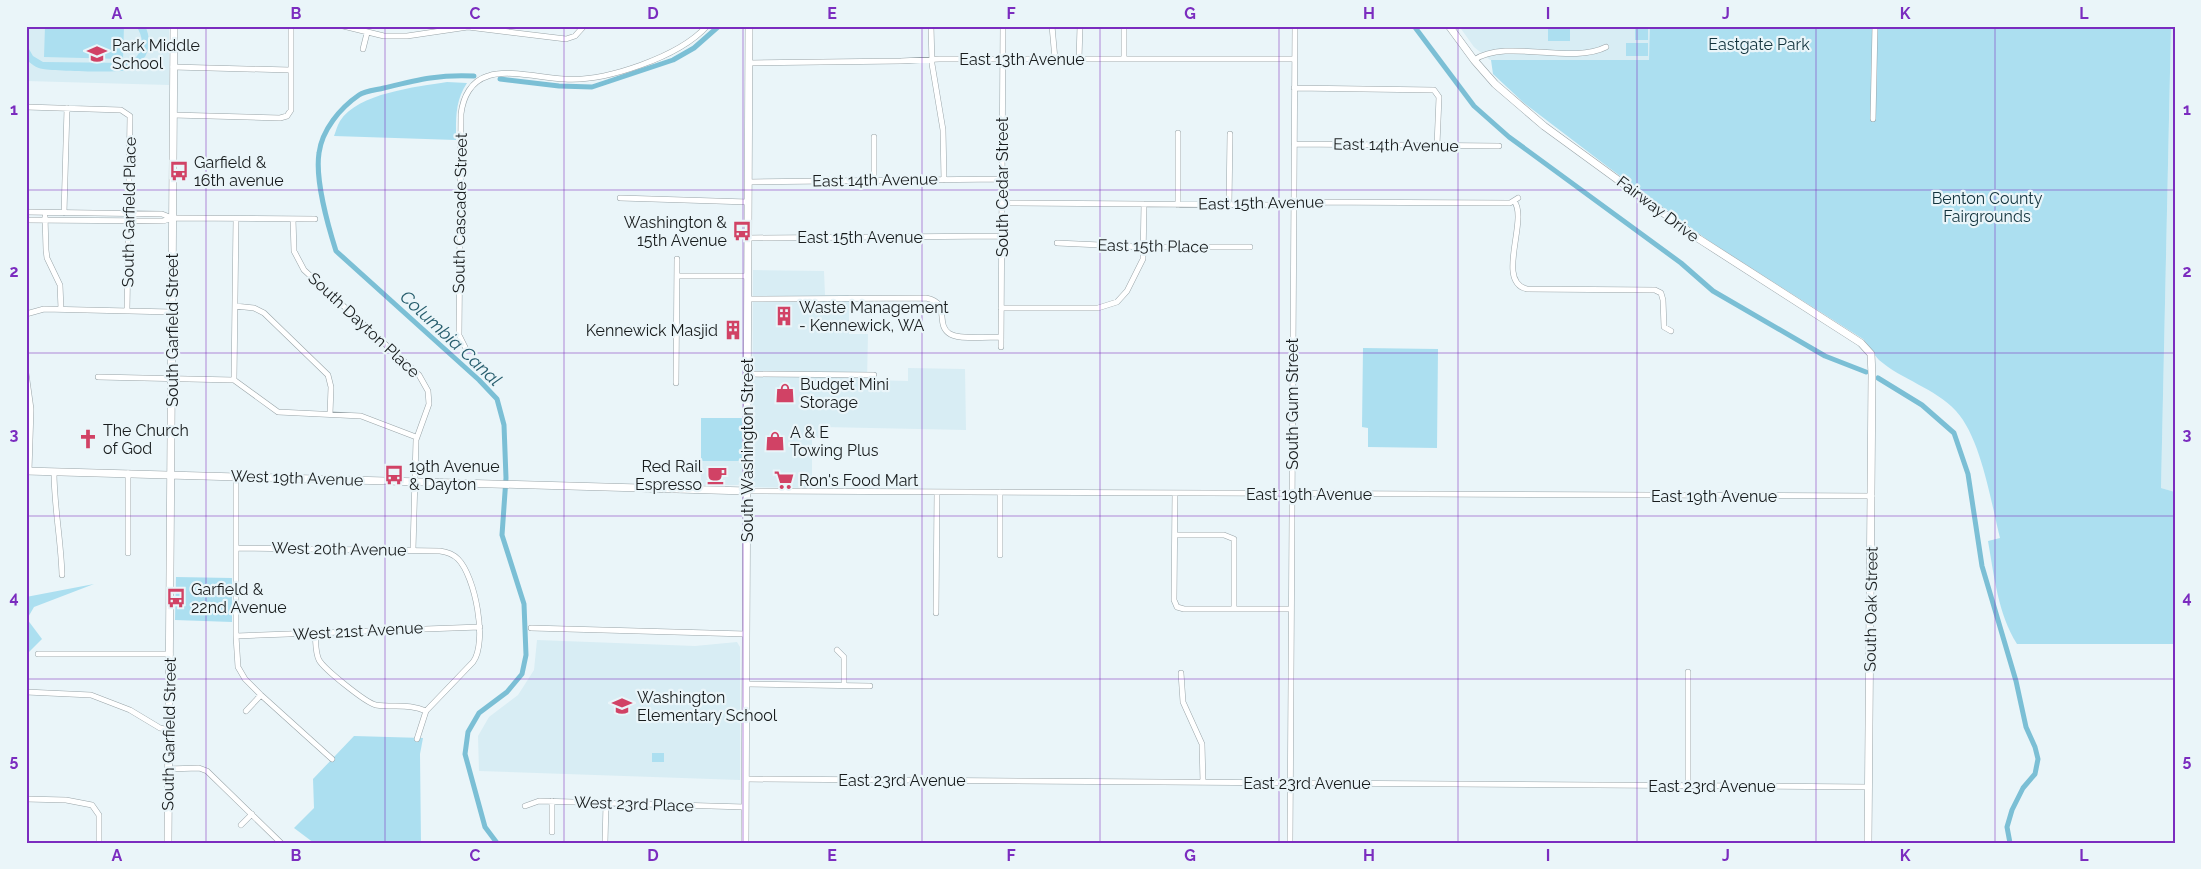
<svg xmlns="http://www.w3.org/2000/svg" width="2201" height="869" viewBox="0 0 2201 869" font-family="Raleway,sans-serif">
<rect width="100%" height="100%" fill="#eaf5f9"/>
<path fill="#d8edf4" d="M 26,26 L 169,26 L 169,85 L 26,81 Z
M 1459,26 L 1650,26 L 1650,60 L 1490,60 L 1474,47 Z
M 2171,26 L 2175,26 L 2175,492 L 2161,488 Z
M 753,270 L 824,271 L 825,295 L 849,295 L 849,334 L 868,334 L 867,380 L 908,381 L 908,368 L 965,369 L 966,430 L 823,427 L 822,438 L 812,438 L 812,488 L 754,487 L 752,485 Z
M 701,461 L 742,461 L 742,480 L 739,485 L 701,485 Z
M 537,640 L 695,646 L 737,642 L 740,647 L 740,780 L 479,771 L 478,736 L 489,717 L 518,695 L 534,670 Z"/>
<path fill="#acdff0" d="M 45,26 L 124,26 L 123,59 L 44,57 Z
M 136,26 L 145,26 C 154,43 147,65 128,70 C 118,73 55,71 43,69 C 36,68 31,64 26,59 L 26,44 L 33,56 L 43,62 L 128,63 C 143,55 146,40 136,26 Z
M 1548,26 L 1570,26 L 1570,41 L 1548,41 Z
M 1635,26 L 1648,26 L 1648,40 L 1635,40 Z
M 1650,26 L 2171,26 L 2161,488 L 2175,492 L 2175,644 L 2017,644 C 1998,614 1994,575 1988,541 L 2000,538 C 1991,502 1981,438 1956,411 C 1935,388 1902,380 1879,360 C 1873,354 1869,345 1863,339 L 1709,241 L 1608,167 L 1524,103 L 1493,74 L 1491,60 L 1649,60 Z
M 1626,43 L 1648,43 L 1648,56 L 1626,56 Z
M 447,82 L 467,83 C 455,101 456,118 456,140 L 334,136 C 336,131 337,126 340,121 C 358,93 416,87 447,82 Z
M 1363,348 L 1438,349 L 1437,448 L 1368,447 L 1368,428 L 1362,427 Z
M 701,418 L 742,418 L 742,461 L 701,461 Z
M 176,577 L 232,578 L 232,622 L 175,620 Z
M 94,584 L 34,607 L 27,619 L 42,639 L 26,655 L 26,597 Z
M 354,736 L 423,738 L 420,754 L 421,843 L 314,843 L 294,828 L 314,808 L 313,779 Z
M 652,753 L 664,753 L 664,762 L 652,762 Z"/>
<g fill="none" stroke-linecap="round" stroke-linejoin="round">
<path stroke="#7bbfd5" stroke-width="5" d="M 1414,26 L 1474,106 L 1509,137 L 1681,263 L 1713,291 L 1825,356 L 1866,372
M 474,76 C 440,74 417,80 384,88 C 376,90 365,91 359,95 C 340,108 322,130 319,153 C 315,179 328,226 336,251 L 479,380 L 497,399 L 504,425 L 506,478 L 502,535 L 524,604 L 526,655 L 522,674 L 507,692 L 479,713 L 468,732 L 465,754 L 485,827 L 497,843
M 500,79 L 559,86 L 592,87 L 673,60 L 694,48 L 719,26
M 1878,378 L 1922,405 L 1954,433 L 1968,474 L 1982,566 L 2016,681 L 2026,727 L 2035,747 L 2038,759 L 2035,774 L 2023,788 L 2012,810 L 2007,827 L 2010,843"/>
<defs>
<path id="street" d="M 343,26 L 384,36 L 407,36 L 468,27 L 566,39 L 575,36 L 584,26
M 931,26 L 932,64 L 943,130 L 944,180
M 1052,26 L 1055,59
M 363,49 L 367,33
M 1079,59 L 1080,26
M 1124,59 L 1124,26
M 1474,60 C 1507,38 1571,65 1606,47
M 749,63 L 901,61 L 939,59 L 1294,59
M 173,67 L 290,70
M 1294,88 L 1434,90 L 1439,97 L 1437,145
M 26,107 L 121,110 L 130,116 L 127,311
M 173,115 L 280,118 L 287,116 L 291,110 L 291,26
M 1873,119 L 1875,26
M 874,137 L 874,180
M 1294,144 L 1499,146
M 748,182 L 1002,179
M 620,198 L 748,202
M 1514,201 C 1529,219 1495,282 1527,289 L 1655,290 L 1661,293 L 1663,300 L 1664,327 L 1671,331
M 1002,203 L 1288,205 L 1299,202 L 1510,203 L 1518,198
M 1178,205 L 1178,133
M 1229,205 L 1230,134
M 26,212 L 162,214 L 172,218
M 64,213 L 67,108
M 45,216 L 46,250 L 47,258 L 60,285 L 61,309
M 293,219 L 294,251 L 304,270 L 419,375 L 428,391 L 429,404 L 416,440 L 413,550
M 26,220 L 163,221 L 173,218 L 315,219
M 748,238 L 1002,236
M 1057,243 L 1144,247 L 1250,247
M 677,276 L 748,276
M 748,299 L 926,298 C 952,303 934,324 950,334 C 961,340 988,337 1001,337
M 235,306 L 254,308 L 264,313 L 328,375 L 331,387 L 330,414
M 1001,308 L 1098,308 L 1117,302 L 1127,291 L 1143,259 L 1144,204
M 26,314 L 44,309 L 172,312
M 465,347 L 459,335 L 461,114 C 463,97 471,81 488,76 C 508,69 542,78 564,79 C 605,82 679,57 707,26
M 1001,347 L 1003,26
M 26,373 L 31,409 L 29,471
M 747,374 L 874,375
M 98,377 L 234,380 L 278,412 L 361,416 L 416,437
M 234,380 L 236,219
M 676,383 L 677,259
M 54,472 C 54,506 61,540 62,575
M 236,476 L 236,636 L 238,667 L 245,679 L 261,695 L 332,759
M 747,491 L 1872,496
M 1175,493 L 1174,600 L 1177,607 L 1184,609 L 1291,609
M 1175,535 L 1224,535 L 1234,539 L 1234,609
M 237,548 L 440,551 C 447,552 453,554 458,559 C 475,576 488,642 473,662 L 426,711 L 417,739
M 128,553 L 128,473
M 1000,555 L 1000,492
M 936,613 L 937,492
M 531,628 L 746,634
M 315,633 C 316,641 315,652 319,660 C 324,669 366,703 376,705 C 393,708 409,703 426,711
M 236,636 L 480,627
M 837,650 L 844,657 L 844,686
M 38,654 L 170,654
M 1181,673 L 1183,702 L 1202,744 L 1203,782
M 746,684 L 870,686
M 26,692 L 91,695 L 130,710 L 160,728 L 169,730
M 246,711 L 261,695
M 168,769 L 199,768 L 207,771 L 281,843
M 745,779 L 1869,787
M 1688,786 L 1688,672
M 26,799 L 66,800 L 92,805 L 99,815 L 99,843
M 525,806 L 539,801 L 745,807
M 241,825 L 252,814
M 552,832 L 552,801
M 605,843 L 606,803
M 1290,843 L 1295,26"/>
<path id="secondary" d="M 1449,26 L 1474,60 L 1495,84 L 1544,126 L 1699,239 L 1861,343 L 1871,354 L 1872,375 L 1868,843
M 26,471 L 747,491
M 168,843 L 174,26
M 745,843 L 749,26"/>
</defs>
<use href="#street" stroke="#99a4a8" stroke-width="6"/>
<use href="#secondary" stroke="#99a4a8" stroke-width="8"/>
<use href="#street" stroke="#fff" stroke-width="5"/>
<use href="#secondary" stroke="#fff" stroke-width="7"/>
</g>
<path fill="none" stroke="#7b2cbf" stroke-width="1" stroke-opacity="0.55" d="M 206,26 L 206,843M 385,26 L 385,843M 564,26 L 564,843M 743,26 L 743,843M 922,26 L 922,843M 1100,26 L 1100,843M 1279,26 L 1279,843M 1458,26 L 1458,843M 1637,26 L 1637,843M 1816,26 L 1816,843M 1995,26 L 1995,843M 26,190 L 2175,190M 26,353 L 2175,353M 26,516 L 2175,516M 26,679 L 2175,679"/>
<defs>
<symbol id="school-bare" viewBox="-9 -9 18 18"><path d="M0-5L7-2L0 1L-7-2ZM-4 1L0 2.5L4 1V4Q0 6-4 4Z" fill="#d14265" stroke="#eaf5f9" stroke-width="2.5" paint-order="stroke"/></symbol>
<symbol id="bus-bare" viewBox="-9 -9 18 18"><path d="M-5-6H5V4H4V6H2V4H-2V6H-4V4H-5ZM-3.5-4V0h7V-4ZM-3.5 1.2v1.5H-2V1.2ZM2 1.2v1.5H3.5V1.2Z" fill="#d14265" stroke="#eaf5f9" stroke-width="2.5" paint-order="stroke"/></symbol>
<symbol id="building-bare" viewBox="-9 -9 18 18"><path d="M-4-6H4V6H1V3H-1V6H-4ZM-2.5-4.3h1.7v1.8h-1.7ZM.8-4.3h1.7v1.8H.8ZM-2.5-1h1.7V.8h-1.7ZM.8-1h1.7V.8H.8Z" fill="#d14265" stroke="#eaf5f9" stroke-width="2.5" paint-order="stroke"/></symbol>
<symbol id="shop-bare" viewBox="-9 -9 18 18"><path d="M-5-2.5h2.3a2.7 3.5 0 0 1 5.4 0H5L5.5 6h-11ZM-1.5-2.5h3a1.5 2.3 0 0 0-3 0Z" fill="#d14265" stroke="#eaf5f9" stroke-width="2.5" paint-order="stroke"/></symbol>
<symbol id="church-bare" viewBox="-9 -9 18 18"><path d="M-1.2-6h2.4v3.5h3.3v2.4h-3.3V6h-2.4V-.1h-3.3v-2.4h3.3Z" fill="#d14265" stroke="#eaf5f9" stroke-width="2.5" paint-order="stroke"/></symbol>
<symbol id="cafe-bare" viewBox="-9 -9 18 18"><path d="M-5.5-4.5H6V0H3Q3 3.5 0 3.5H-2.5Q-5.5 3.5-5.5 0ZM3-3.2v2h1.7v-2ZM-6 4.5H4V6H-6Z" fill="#d14265" stroke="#eaf5f9" stroke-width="2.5" paint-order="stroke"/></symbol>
<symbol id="supermarket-bare" viewBox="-9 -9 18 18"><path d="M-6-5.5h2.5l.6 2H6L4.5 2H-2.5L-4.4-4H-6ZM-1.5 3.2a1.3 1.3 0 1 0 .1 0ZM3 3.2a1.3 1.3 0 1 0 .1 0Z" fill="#d14265" stroke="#eaf5f9" stroke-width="2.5" paint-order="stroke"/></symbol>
</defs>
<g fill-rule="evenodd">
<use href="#school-bare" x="83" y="40" width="28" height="28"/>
<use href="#bus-bare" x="165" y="157" width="28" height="28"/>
<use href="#bus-bare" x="728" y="217" width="28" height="28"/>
<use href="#building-bare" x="770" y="302" width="28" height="28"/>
<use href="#building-bare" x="719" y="316" width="28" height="28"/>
<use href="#shop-bare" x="771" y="379" width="28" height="28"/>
<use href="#church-bare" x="74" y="425" width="28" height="28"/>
<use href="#shop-bare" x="761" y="427" width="28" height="28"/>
<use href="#bus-bare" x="380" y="461" width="28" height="28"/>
<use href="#cafe-bare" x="703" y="461" width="28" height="28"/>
<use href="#supermarket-bare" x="770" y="466" width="28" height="28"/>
<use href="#bus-bare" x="162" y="584" width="28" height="28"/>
<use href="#school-bare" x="608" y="692" width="28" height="28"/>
</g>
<g text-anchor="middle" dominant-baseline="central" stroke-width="4.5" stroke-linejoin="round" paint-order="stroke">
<g font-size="16" fill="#12333d" stroke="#eaf5f9">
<text x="1759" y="44">Eastgate Park</text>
<text x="1987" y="198">Benton County<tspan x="1987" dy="18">Fairgrounds</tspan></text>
</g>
<g font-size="16" fill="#181c1d" stroke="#eaf5f9" text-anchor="start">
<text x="112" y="45">Park Middle<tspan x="112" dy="18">School</tspan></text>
<text x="194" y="162">Garfield &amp;<tspan x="194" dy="18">16th avenue</tspan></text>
<text x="727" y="222" text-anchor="end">Washington &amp;<tspan x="727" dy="18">15th Avenue</tspan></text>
<text x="799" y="307">Waste Management<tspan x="799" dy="18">- Kennewick, WA</tspan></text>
<text x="718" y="330" text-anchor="end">Kennewick Masjid</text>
<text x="800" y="384">Budget Mini<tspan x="800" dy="18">Storage</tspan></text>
<text x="103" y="430">The Church<tspan x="103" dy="18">of God</tspan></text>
<text x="790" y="432">A &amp; E<tspan x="790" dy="18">Towing Plus</tspan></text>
<text x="409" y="466">19th Avenue<tspan x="409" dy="18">&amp; Dayton</tspan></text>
<text x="702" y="466" text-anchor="end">Red Rail<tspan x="702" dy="18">Espresso</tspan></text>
<text x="799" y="480">Ron's Food Mart</text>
<text x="191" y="589">Garfield &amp;<tspan x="191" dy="18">22nd Avenue</tspan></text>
<text x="637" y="697">Washington<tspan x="637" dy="18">Elementary School</tspan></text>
</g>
<g font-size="16" fill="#181c1d" stroke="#eaf5f9">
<text x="1022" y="59">East 13th Avenue</text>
<text transform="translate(1396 145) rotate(1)">East 14th Avenue</text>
<text transform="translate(875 180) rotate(-1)">East 14th Avenue</text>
<text transform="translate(1002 187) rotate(-90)">South Cedar Street</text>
<text transform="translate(1261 203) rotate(-1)">East 15th Avenue</text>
<text transform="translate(1658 209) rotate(37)">Fairway Drive</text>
<text transform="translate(129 212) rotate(-89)">South Garfield Place</text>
<text transform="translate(460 213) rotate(-89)">South Cascade Street</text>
<text x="860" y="237">East 15th Avenue</text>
<text transform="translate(1153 246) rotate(1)">East 15th Place</text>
<text transform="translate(364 325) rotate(43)">South Dayton Place</text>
<text transform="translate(172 330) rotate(-90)">South Garfield Street</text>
<text transform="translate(1292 404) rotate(-90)">South Gum Street</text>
<text transform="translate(747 450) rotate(-90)">South Washington Street</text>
<text transform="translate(297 478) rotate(2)">West 19th Avenue</text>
<text x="1309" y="494">East 19th Avenue</text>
<text x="1714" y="496">East 19th Avenue</text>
<text transform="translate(339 549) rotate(1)">West 20th Avenue</text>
<text transform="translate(1871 609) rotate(-89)">South Oak Street</text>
<text transform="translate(358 631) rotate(-3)">West 21st Avenue</text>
<text transform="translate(169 734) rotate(-89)">South Garfield Street</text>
<text x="902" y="780">East 23rd Avenue</text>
<text x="1307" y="783">East 23rd Avenue</text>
<text x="1712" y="786">East 23rd Avenue</text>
<text transform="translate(634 804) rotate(2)">West 23rd Place</text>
</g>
<g font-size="18" font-style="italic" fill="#265d6d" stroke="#eaf5f9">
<text transform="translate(451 338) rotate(43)">Columbia Canal</text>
</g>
</g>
<rect width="2201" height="869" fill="none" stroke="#eaf5f9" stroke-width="55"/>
<rect x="28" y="28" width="2146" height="814" fill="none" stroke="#7b2cbf" stroke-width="2"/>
<g font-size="16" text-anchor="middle" font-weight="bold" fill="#7b2cbf">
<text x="117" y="19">A</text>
<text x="296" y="19">B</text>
<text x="475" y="19">C</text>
<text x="653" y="19">D</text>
<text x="832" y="19">E</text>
<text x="1011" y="19">F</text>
<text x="1190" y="19">G</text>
<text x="1369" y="19">H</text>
<text x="1548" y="19">I</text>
<text x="1726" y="19">J</text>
<text x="1905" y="19">K</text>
<text x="2084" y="19">L</text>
<text x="14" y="115">1</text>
<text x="2187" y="115">1</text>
<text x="14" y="277">2</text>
<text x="2187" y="277">2</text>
<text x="14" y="440">3</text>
<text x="2187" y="440">3</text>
<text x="14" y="603">4</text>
<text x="2187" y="603">4</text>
<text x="14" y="766">5</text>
<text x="2187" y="766">5</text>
<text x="117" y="861">A</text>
<text x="296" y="861">B</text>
<text x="475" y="861">C</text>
<text x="653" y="861">D</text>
<text x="832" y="861">E</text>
<text x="1011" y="861">F</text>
<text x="1190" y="861">G</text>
<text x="1369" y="861">H</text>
<text x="1548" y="861">I</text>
<text x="1726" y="861">J</text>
<text x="1905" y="861">K</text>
<text x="2084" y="861">L</text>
</g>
</svg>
